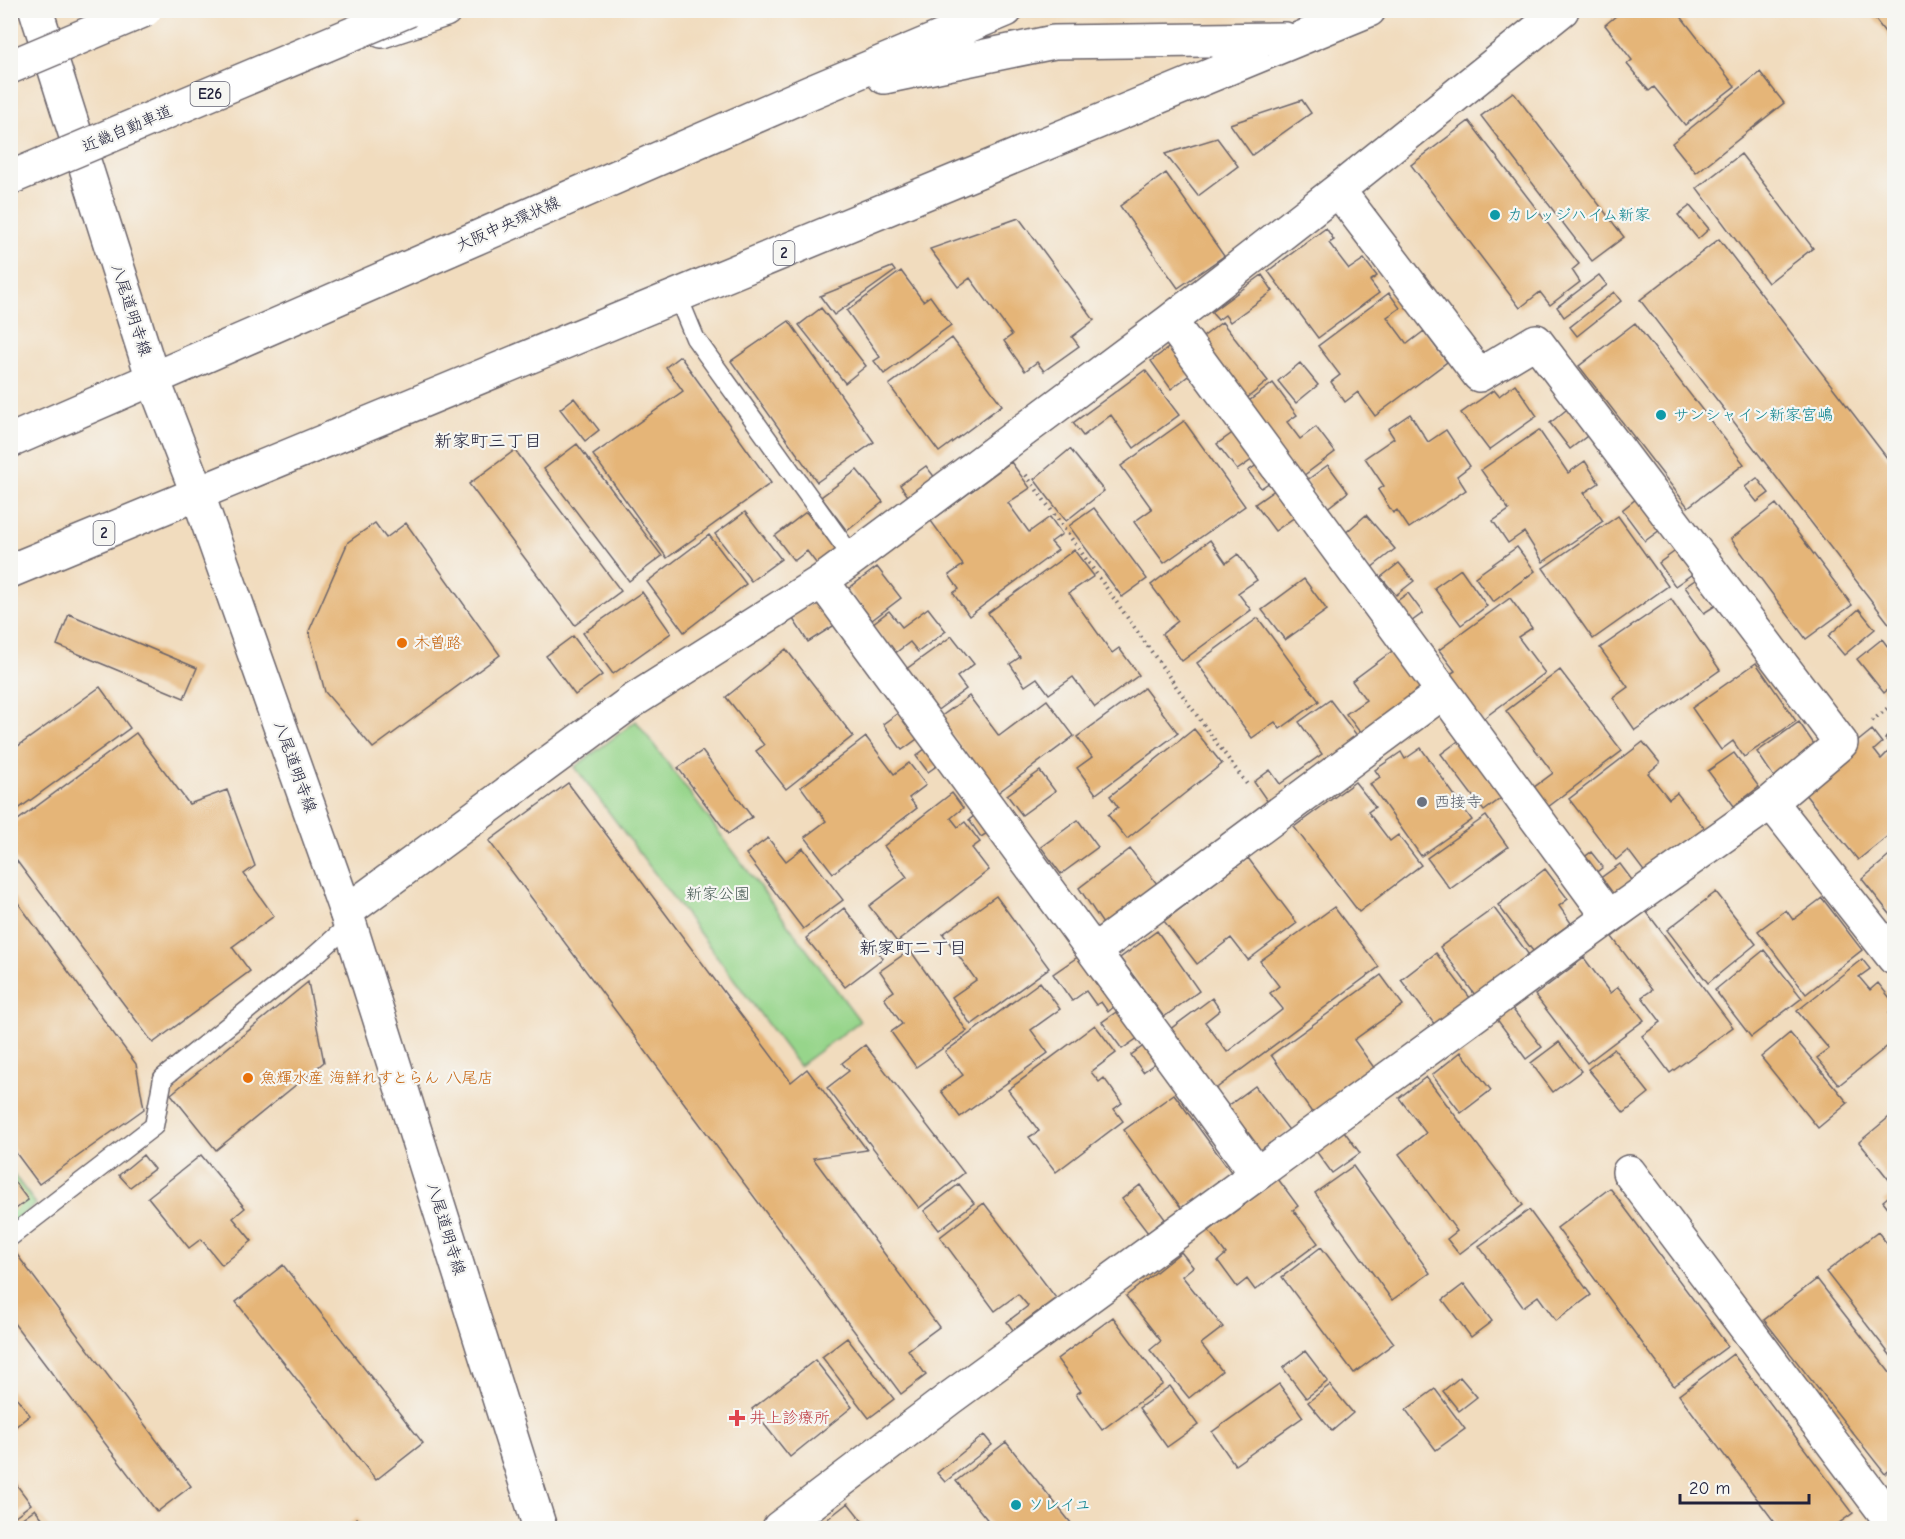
<svg xmlns="http://www.w3.org/2000/svg" width="1905" height="1539" viewBox="0 0 1905 1539" font-family="'Comic Neue','Klee One',sans-serif">
<rect width="100%" height="100%" fill="#f6f6f2"/>
<filter id="ink" filterUnits="userSpaceOnUse"><feTurbulence type="fractalNoise" baseFrequency=".0167" numOctaves="2"/><feDisplacementMap in="SourceGraphic" scale="12" xChannelSelector="R" yChannelSelector="G"/><feConvolveMatrix kernelMatrix="1 2 1 2 8 2 1 2 1" color-interpolation-filters="sRGB"/></filter>
<filter id="wash" filterUnits="userSpaceOnUse"><feTurbulence type="fractalNoise" baseFrequency=".008" numOctaves="4" result="noise"/><feDisplacementMap in="SourceGraphic" scale="24" xChannelSelector="R" yChannelSelector="G"/><feGaussianBlur stdDeviation="1.35" result="paint"/><feColorMatrix in="noise" values="0 0 0 0 0 0 0 0 0 0 0 0 0 0 0 0 0 1.4 0 .05"/><feComposite in="paint" operator="in"/></filter>
<g filter="url(#wash)">
<rect width="100%" height="100%" fill="#f1dcbe"/>
<path fill="#97d58b" stroke="#5c7c63" stroke-width="1.5" d="M 636,721 L 860,1021 L 799,1066 L 575,767 Z
M 10,1170 L 36,1204 L 11,1225 L 10,1225 Z"/>
<g id="blocks">
<path fill="#e5b578" d="M 1623,10 L 1676,10 L 1735,86 L 1685,125 L 1654,87 L 1649,91 L 1627,64 L 1632,60 L 1605,25 Z
M 1868,10 L 1894,10 L 1894,44 Z
M 1760,72 L 1784,103 L 1696,173 L 1672,143 Z
M 1513,92 L 1624,237 L 1592,261 L 1481,116 Z
M 1302,100 L 1311,113 L 1252,155 L 1230,124 Z
M 1469,121 L 1579,264 L 1572,270 L 1580,282 L 1550,305 L 1540,292 L 1520,308 L 1411,165 Z
M 1217,138 L 1238,166 L 1198,196 L 1165,154 Z
M 1741,154 L 1813,248 L 1768,283 L 1697,188 Z
M 1166,173 L 1224,256 L 1178,288 L 1120,206 Z
M 1690,206 L 1709,229 L 1698,239 L 1678,215 Z
M 1019,218 L 1094,320 L 1072,337 L 1079,346 L 1044,371 L 1037,362 L 1025,371 L 1004,341 L 1012,335 L 970,278 L 958,287 L 930,249 Z
M 1326,228 L 1334,240 L 1329,243 L 1349,269 L 1364,259 L 1377,276 L 1370,281 L 1379,293 L 1318,338 L 1268,271 Z
M 1719,239 L 1894,467 L 1894,630 L 1640,300 Z
M 892,267 L 895,271 L 834,315 L 820,296 Z
M 901,271 L 923,301 L 930,296 L 951,325 L 884,374 L 874,361 L 880,357 L 847,311 Z
M 1262,275 L 1273,291 L 1230,322 L 1225,315 L 1218,320 L 1211,312 Z
M 1599,275 L 1607,285 L 1564,317 L 1557,307 Z
M 1614,292 L 1621,301 L 1577,336 L 1570,327 Z
M 1389,293 L 1400,308 L 1387,317 L 1407,344 L 1424,331 L 1447,362 L 1375,416 L 1358,392 L 1345,402 L 1331,382 L 1340,375 L 1318,346 Z
M 821,308 L 866,366 L 845,383 L 799,325 Z
M 789,321 L 874,442 L 817,482 L 731,361 Z
M 1222,322 L 1268,381 L 1246,399 L 1199,340 Z
M 1635,323 L 1744,464 L 1688,507 L 1579,366 Z
M 952,338 L 1002,405 L 939,452 L 889,385 Z
M 1171,346 L 1192,373 L 1171,389 L 1151,361 Z
M 680,356 L 771,483 L 667,558 L 593,455 L 683,391 L 666,367 Z
M 1300,363 L 1318,385 L 1296,403 L 1278,381 Z
M 1145,370 L 1179,415 L 1134,448 L 1111,415 L 1083,436 L 1073,423 Z
M 1273,383 L 1297,415 L 1287,422 L 1300,439 L 1316,427 L 1335,452 L 1299,479 L 1245,404 Z
M 1515,384 L 1537,416 L 1489,450 L 1461,413 L 1494,390 L 1499,396 Z
M 574,398 L 599,430 L 585,441 L 560,409 Z
M 1571,406 L 1591,433 L 1570,449 L 1550,423 Z
M 1410,414 L 1428,442 L 1446,430 L 1470,466 L 1457,476 L 1466,490 L 1409,528 L 1397,510 L 1393,513 L 1378,490 L 1384,486 L 1365,458 L 1394,438 L 1388,429 Z
M 1184,421 L 1245,506 L 1164,563 L 1134,522 L 1152,509 L 1121,466 Z
M 1539,430 L 1568,473 L 1585,461 L 1599,483 L 1584,493 L 1603,521 L 1543,562 L 1524,532 L 1508,543 L 1493,521 L 1509,510 L 1481,470 Z
M 1234,432 L 1253,459 L 1237,470 L 1217,444 Z
M 577,444 L 662,556 L 629,581 L 544,469 Z
M 1070,449 L 1104,491 L 1066,521 L 1034,479 Z
M 515,450 L 621,591 L 575,625 L 469,484 Z
M 1011,462 L 1030,488 L 1008,503 L 1029,532 L 1050,517 L 1062,534 L 1051,542 L 1058,550 L 969,616 L 953,593 L 959,589 L 949,575 L 963,565 L 931,521 Z
M 1260,463 L 1273,480 L 1261,488 L 1248,471 Z
M 1328,465 L 1348,492 L 1326,509 L 1306,481 Z
M 926,466 L 936,479 L 910,499 L 900,485 Z
M 857,470 L 883,502 L 847,531 L 821,497 Z
M 1757,478 L 1769,493 L 1757,502 L 1745,487 Z
M 1279,487 L 1299,514 L 1275,531 L 1255,504 Z
M 1645,492 L 1668,524 L 1645,541 L 1622,510 Z
M 1776,504 L 1852,605 L 1806,639 L 1731,539 Z
M 1094,508 L 1147,579 L 1122,597 L 1069,526 Z
M 745,512 L 781,559 L 751,581 L 715,534 Z
M 806,512 L 842,557 L 822,571 L 807,551 L 794,561 L 775,536 Z
M 1366,515 L 1395,549 L 1371,568 L 1343,535 Z
M 1618,516 L 1668,586 L 1593,639 L 1543,568 Z
M 375,523 L 386,538 L 406,523 L 500,655 L 373,748 L 325,692 L 309,631 L 348,542 Z
M 709,535 L 746,584 L 684,632 L 647,582 Z
M 1210,540 L 1226,563 L 1238,554 L 1257,580 L 1238,593 L 1251,610 L 1182,661 L 1162,634 L 1178,621 L 1151,585 Z
M 1517,547 L 1535,571 L 1493,602 L 1475,577 Z
M 1681,547 L 1698,570 L 1675,586 L 1659,563 Z
M 1074,550 L 1094,576 L 1069,593 L 1112,653 L 1119,648 L 1139,675 L 1095,707 L 1073,677 L 1049,694 L 1037,678 L 1025,686 L 1010,664 L 1020,657 L 988,613 Z
M 1399,563 L 1414,581 L 1396,595 L 1381,577 Z
M 877,567 L 901,598 L 872,620 L 848,589 Z
M 1461,569 L 1487,606 L 1461,625 L 1434,588 Z
M 1702,575 L 1721,602 L 1704,613 L 1685,587 Z
M 1304,579 L 1327,610 L 1285,640 L 1262,610 Z
M 642,592 L 671,633 L 613,674 L 583,633 Z
M 1408,593 L 1423,613 L 1408,624 L 1393,604 Z
M 825,595 L 841,621 L 808,642 L 791,616 Z
M 1510,598 L 1532,628 L 1518,637 L 1545,673 L 1480,721 L 1447,676 L 1455,671 L 1439,650 Z
M 1671,599 L 1720,670 L 1635,730 L 1613,698 L 1628,687 L 1600,648 Z
M 928,608 L 946,631 L 918,652 L 910,642 L 894,654 L 872,624 L 889,611 L 902,627 Z
M 1859,609 L 1875,629 L 1844,655 L 1828,636 Z
M 69,614 L 197,668 L 184,698 L 57,645 Z
M 1258,618 L 1319,701 L 1280,729 L 1275,722 L 1252,738 L 1197,663 Z
M 573,636 L 602,675 L 575,695 L 546,656 Z
M 952,636 L 974,664 L 957,677 L 966,689 L 935,712 L 905,670 Z
M 1882,639 L 1894,655 L 1894,684 L 1884,693 L 1857,659 Z
M 786,649 L 853,736 L 786,789 L 756,751 L 764,745 L 726,697 Z
M 1395,649 L 1428,693 L 1366,740 L 1346,714 L 1366,700 L 1352,681 Z
M 1756,663 L 1796,721 L 1744,757 L 1733,741 L 1721,750 L 1692,708 Z
M 1560,670 L 1622,751 L 1544,810 L 1529,791 L 1553,773 L 1506,711 Z
M 100,687 L 130,728 L 10,815 L 10,752 Z
M 1144,688 L 1178,733 L 1096,794 L 1077,768 L 1092,757 L 1077,737 Z
M 969,696 L 999,736 L 1047,700 L 1074,736 L 996,794 L 939,718 Z
M 1330,700 L 1362,742 L 1272,808 L 1254,782 L 1270,770 L 1280,784 L 1322,754 L 1299,722 Z
M 905,708 L 924,734 L 902,750 L 883,724 Z
M 1799,722 L 1816,747 L 1774,777 L 1757,752 Z
M 1892,728 L 1894,729 L 1894,746 L 1885,739 Z
M 1194,729 L 1222,764 L 1127,839 L 1108,815 L 1118,807 L 1110,796 Z
M 1872,730 L 1882,743 L 1874,750 L 1881,759 L 1888,752 L 1894,760 L 1894,831 L 1858,860 L 1800,788 Z
M 136,733 L 189,804 L 227,790 L 255,866 L 244,874 L 274,916 L 232,947 L 250,971 L 153,1043 L 10,852 L 10,826 Z
M 866,737 L 894,774 L 909,763 L 926,785 L 909,798 L 917,808 L 833,873 L 805,837 L 826,821 L 801,787 Z
M 1461,739 L 1504,796 L 1484,811 L 1441,754 Z
M 1643,742 L 1660,763 L 1648,773 L 1669,799 L 1677,793 L 1705,829 L 1646,874 L 1628,850 L 1616,860 L 1569,799 Z
M 930,745 L 942,762 L 928,772 L 916,756 Z
M 1421,748 L 1472,820 L 1421,856 L 1370,784 L 1380,777 L 1375,770 L 1401,752 L 1405,759 Z
M 702,751 L 752,817 L 728,834 L 678,768 Z
M 1734,753 L 1759,787 L 1734,806 L 1708,771 Z
M 1040,771 L 1055,791 L 1022,815 L 1007,795 Z
M 1355,782 L 1375,807 L 1368,812 L 1390,841 L 1398,835 L 1421,865 L 1359,912 L 1294,827 Z
M 568,783 L 791,1082 L 807,1069 L 867,1150 L 813,1158 L 939,1327 L 908,1350 L 926,1375 L 901,1394 L 489,841 Z
M 952,793 L 963,808 L 951,818 L 958,827 L 965,822 L 980,842 L 972,848 L 989,870 L 897,942 L 869,906 L 907,877 L 884,846 Z
M 979,812 L 992,830 L 981,837 L 969,820 Z
M 1486,816 L 1508,847 L 1450,889 L 1427,858 Z
M 1078,820 L 1098,847 L 1061,874 L 1041,847 Z
M 768,838 L 786,861 L 803,848 L 843,900 L 803,929 L 746,854 Z
M 1130,849 L 1161,889 L 1107,930 L 1079,888 Z
M 1591,852 L 1603,867 L 1594,874 L 1582,859 Z
M 1894,852 L 1894,919 L 1862,879 Z
M 1248,858 L 1297,923 L 1248,960 L 1231,938 L 1197,964 L 1164,921 Z
M 1620,864 L 1635,884 L 1611,902 L 1595,882 Z
M 1545,869 L 1568,899 L 1559,906 L 1571,923 L 1533,951 L 1498,905 Z
M 10,892 L 136,1064 L 144,1109 L 39,1184 L 10,1145 Z
M 1716,892 L 1756,944 L 1708,983 L 1667,930 Z
M 996,896 L 1049,968 L 971,1025 L 952,997 L 976,980 L 943,934 Z
M 1822,898 L 1862,950 L 1806,994 L 1758,931 L 1786,910 L 1793,920 Z
M 1334,907 L 1379,967 L 1214,1090 L 1169,1030 L 1212,998 L 1220,1010 L 1205,1022 L 1227,1052 L 1283,1009 L 1270,993 L 1279,986 L 1260,961 Z
M 844,908 L 883,958 L 845,987 L 806,938 Z
M 1494,908 L 1529,955 L 1475,995 L 1440,947 Z
M 1646,911 L 1733,1027 L 1670,1073 L 1642,1036 L 1661,1022 L 1642,997 L 1652,990 L 1612,937 Z
M 1157,931 L 1199,991 L 1164,1017 L 1120,958 Z
M 910,950 L 967,1031 L 916,1067 L 891,1032 L 902,1024 L 884,998 L 894,991 L 880,971 Z
M 1764,950 L 1802,998 L 1751,1037 L 1715,990 Z
M 1436,953 L 1471,999 L 1435,1025 L 1401,980 Z
M 1082,954 L 1117,1004 L 1108,1012 L 1101,1002 L 1096,1005 L 1086,991 L 1072,1001 L 1053,974 Z
M 1584,958 L 1610,993 L 1618,987 L 1644,1020 L 1587,1063 L 1535,995 Z
M 1862,959 L 1870,969 L 1859,977 L 1870,990 L 1878,983 L 1894,1003 L 1889,1014 L 1894,1021 L 1894,1041 L 1839,1085 L 1817,1058 L 1829,1049 L 1797,1011 Z
M 1381,975 L 1403,1005 L 1354,1040 L 1375,1069 L 1313,1114 L 1271,1055 Z
M 308,982 L 324,1062 L 216,1150 L 171,1094 Z
M 1040,982 L 1060,1009 L 1031,1030 L 1048,1053 L 960,1117 L 941,1091 L 963,1075 L 945,1052 Z
M 1511,1007 L 1542,1047 L 1526,1059 L 1496,1018 Z
M 1122,1008 L 1142,1035 L 1122,1049 L 1102,1022 Z
M 1095,1025 L 1116,1053 L 1091,1072 L 1099,1082 L 1104,1078 L 1122,1103 L 1114,1109 L 1123,1121 L 1056,1172 L 1029,1137 L 1039,1131 L 1008,1090 Z
M 1790,1033 L 1848,1103 L 1818,1128 L 1761,1057 Z
M 1149,1042 L 1161,1059 L 1143,1072 L 1131,1055 Z
M 1559,1042 L 1581,1071 L 1553,1092 L 1531,1063 Z
M 865,1045 L 964,1173 L 919,1208 L 827,1088 L 849,1071 L 842,1063 Z
M 1614,1049 L 1649,1093 L 1624,1113 L 1588,1069 Z
M 1461,1052 L 1491,1090 L 1461,1113 L 1432,1075 Z
M 1426,1077 L 1523,1205 L 1459,1254 L 1447,1239 L 1457,1231 L 1399,1154 L 1426,1133 L 1399,1098 Z
M 1255,1086 L 1289,1130 L 1259,1153 L 1224,1109 Z
M 1174,1094 L 1231,1172 L 1182,1209 L 1124,1130 Z
M 1894,1113 L 1894,1186 L 1859,1142 Z
M 1344,1131 L 1360,1153 L 1332,1173 L 1316,1151 Z
M 143,1155 L 154,1169 L 130,1187 L 119,1175 Z
M 201,1155 L 245,1208 L 233,1218 L 252,1241 L 222,1265 L 201,1239 L 189,1248 L 148,1197 Z
M 1353,1166 L 1430,1273 L 1392,1300 L 1315,1193 Z
M 10,1176 L 28,1200 L 10,1213 Z
M 1278,1179 L 1298,1206 L 1293,1210 L 1318,1243 L 1255,1290 L 1247,1279 L 1237,1287 L 1218,1261 L 1226,1254 L 1209,1231 Z
M 959,1184 L 974,1203 L 939,1230 L 924,1211 Z
M 1140,1185 L 1165,1219 L 1148,1233 L 1122,1199 Z
M 1610,1188 L 1728,1346 L 1674,1386 L 1557,1228 Z
M 1894,1192 L 1894,1215 L 1883,1201 Z
M 984,1203 L 1056,1298 L 1013,1330 L 1007,1322 L 1028,1306 L 1018,1294 L 995,1311 L 940,1237 Z
M 1529,1210 L 1591,1295 L 1556,1321 L 1538,1296 L 1523,1307 L 1479,1246 Z
M 1878,1232 L 1894,1253 L 1894,1360 L 1826,1272 Z
M 1321,1247 L 1394,1343 L 1354,1373 L 1282,1277 Z
M 15,1252 L 191,1486 L 157,1512 L 10,1318 L 10,1255 Z
M 1181,1252 L 1193,1267 L 1182,1276 L 1223,1327 L 1201,1344 L 1222,1371 L 1189,1398 L 1150,1350 L 1161,1341 L 1126,1296 Z
M 283,1265 L 423,1443 L 376,1480 L 236,1302 Z
M 1817,1279 L 1894,1378 L 1894,1466 L 1885,1474 L 1764,1320 Z
M 1464,1284 L 1492,1321 L 1471,1337 L 1443,1300 Z
M 1113,1317 L 1163,1384 L 1102,1430 L 1076,1394 L 1081,1391 L 1057,1359 Z
M 847,1338 L 894,1399 L 869,1418 L 822,1357 Z
M 1305,1351 L 1328,1381 L 1306,1398 L 1283,1368 Z
M 1733,1354 L 1853,1513 L 1832,1528 L 1779,1528 L 1679,1395 Z
M 815,1360 L 852,1407 L 790,1457 L 752,1409 Z
M 1460,1377 L 1477,1397 L 1459,1411 L 1443,1391 Z
M 1279,1384 L 1303,1417 L 1235,1465 L 1212,1432 Z
M 1330,1385 L 1353,1413 L 1332,1431 L 1308,1402 Z
M 1170,1386 L 1198,1425 L 1167,1447 L 1139,1408 Z
M 10,1389 L 30,1415 L 10,1431 Z
M 1435,1389 L 1465,1429 L 1436,1450 L 1406,1410 Z
M 984,1435 L 992,1445 L 945,1482 L 937,1473 Z
M 1006,1442 L 1075,1528 L 994,1528 L 956,1481 Z
M 10,1476 L 31,1504 L 10,1520 Z
M 848,1503 L 868,1528 L 816,1528 Z
M 35,1509 L 50,1528 L 10,1528 L 10,1527 Z
M 357,1518 L 364,1528 L 343,1528 Z"/>
</g>
</g>
<g filter="url(#ink)">
<use href="#blocks" fill-opacity="0" stroke="#6a6369" stroke-width="1.5"/>
<g fill="none" stroke-linecap="round" stroke-linejoin="round">
<defs>
<path id="service" d="M 678,297 L 695,338 L 853,558
M 10,1237 L 154,1126 L 163,1078 L 310,960 L 350,924"/>
<path id="minor" d="M 1170,321 L 1609,917
M 822,581 L 1257,1174
M 1771,802 L 1894,958
M 346,912 L 631,702 L 822,581 L 853,558 L 1170,321 L 1338,190 L 1562,10
M 1094,951 L 1443,692
M 1629,1172 L 1894,1525
M 779,1528 L 950,1398 L 1609,917 L 1771,802 L 1841,743 L 1536,341 L 1479,375 L 1338,190"/>
<path id="secondary" d="M 36,10 L 153,379 L 198,495 L 346,912 L 540,1528"/>
<path id="primary" d="M 884,77 L 1054,42 L 1285,39
M 10,441 L 809,93 L 1006,10
M 10,571 L 1369,10"/>
<path id="motorway" d="M 382,31 L 445,10"/>
</defs>
<use href="#service" stroke="#6a6369" stroke-width="21"/>
<use href="#minor" stroke="#6a6369" stroke-width="36"/>
<use href="#secondary" stroke="#6a6369" stroke-width="36"/>
<use href="#primary" stroke="#6a6369" stroke-width="36"/>
<use href="#motorway" stroke="#6a6369" stroke-width="36"/>
<path stroke="#6a6369" stroke-width="4" stroke-dasharray="1.5 4.5" stroke-linecap="butt" d="M 1026,475 C 1101,579 1173,684 1249,787
M 1872,721 L 1894,703"/>
<use href="#service" stroke="#fff" stroke-width="18"/>
<use href="#minor" stroke="#fff" stroke-width="33"/>
<use href="#secondary" stroke="#fff" stroke-width="33"/>
<use href="#primary" stroke="#fff" stroke-width="33"/>
<use href="#motorway" stroke="#fff" stroke-width="33"/>
<defs>
<path id="motorway-bridge" d="M 10,67 L 145,10
M 10,178 L 409,10"/>
</defs>
<use href="#motorway-bridge" stroke="#6a6369" stroke-width="36" stroke-linecap="butt"/>
<use href="#motorway-bridge" stroke="#fff" stroke-width="33"/>
</g>
</g>
<g fill="#0f9aa8" stroke="#f6f6f2" stroke-width="2">
<circle cx="1495" cy="215" r="6"/>
<circle cx="1661" cy="415" r="6"/>
<circle cx="1016" cy="1505" r="6"/>
</g>
<g fill="#e8710a" stroke="#f6f6f2" stroke-width="2">
<circle cx="402" cy="643" r="6"/>
<circle cx="248" cy="1078" r="6"/>
</g>
<circle fill="#6b7280" stroke="#f6f6f2" stroke-width="2" cx="1422" cy="802" r="6"/>
<path fill="#e0444e" stroke="#f6f6f2" stroke-width="2" d="M734 1409h6v6h6v6h-6v6h-6v-6h-6v-6h6z"/>
<g text-anchor="middle" dominant-baseline="central" stroke-width="4.5" stroke-linejoin="round" paint-order="stroke">
<g fill="#f6f6f2" stroke="#626272" stroke-width="1.5">
<rect x="190.5" y="82" width="39" height="24" rx="4.5"/>
<rect x="773.5" y="241" width="21" height="24" rx="4.5"/>
<rect x="93.5" y="521" width="21" height="24" rx="4.5"/>
</g>
<g font-size="15" font-weight="bold" fill="#22223b">
<text x="210" y="94">E26</text>
<text x="784" y="253">2</text>
<text x="104" y="533">2</text>
</g>
<g font-size="16" fill="#22223b" stroke="#f6f6f2">
<text transform="translate(127 129) rotate(-23)">近畿自動車道</text>
<text transform="translate(508 224) rotate(-24)">大阪中央環状線</text>
<text transform="translate(131 310) rotate(72)">八尾道明寺線</text>
<text transform="translate(295 767) rotate(70)">八尾道明寺線</text>
<text transform="translate(446 1229) rotate(73)">八尾道明寺線</text>
</g>
<g font-size="16" fill="#0d838f" stroke="#f6f6f2" text-anchor="start">
<text x="1507" y="215">カレッジハイム新家</text>
<text x="1673" y="415">サンシャイン新家宮嶋</text>
<text x="1028" y="1505">ソレイユ</text>
</g>
<g font-size="16" fill="#c56008" stroke="#f6f6f2" text-anchor="start">
<text x="414" y="643">木曽路</text>
<text x="260" y="1078">魚輝水産 海鮮れすとらん 八尾店</text>
</g>
<g font-size="16" fill="#5b616d" stroke="#f6f6f2" text-anchor="start">
<text x="1434" y="802">西接寺</text>
</g>
<g font-size="16" fill="#455853" stroke="#f6f6f2">
<text x="718" y="894">新家公園</text>
</g>
<g font-size="16" fill="#be3a42" stroke="#f6f6f2" text-anchor="start">
<text x="750" y="1418">井上診療所</text>
</g>
<g font-size="18" fill="#22223b" stroke="#f6f6f2">
<text x="488" y="441">新家町三丁目</text>
<text x="913" y="948">新家町二丁目</text>
</g>
</g>
<rect width="1905" height="1539" fill="none" stroke="#f6f6f2" stroke-width="36"/>
<path d="M1680 1494v9h129v-9" fill="none" stroke="#22223b" stroke-width="3"/>
<text x="1689" y="1494" font-size="18" fill="#22223b" stroke="#f6f6f2" stroke-width="4.5" paint-order="stroke">20 m</text>
</svg>
